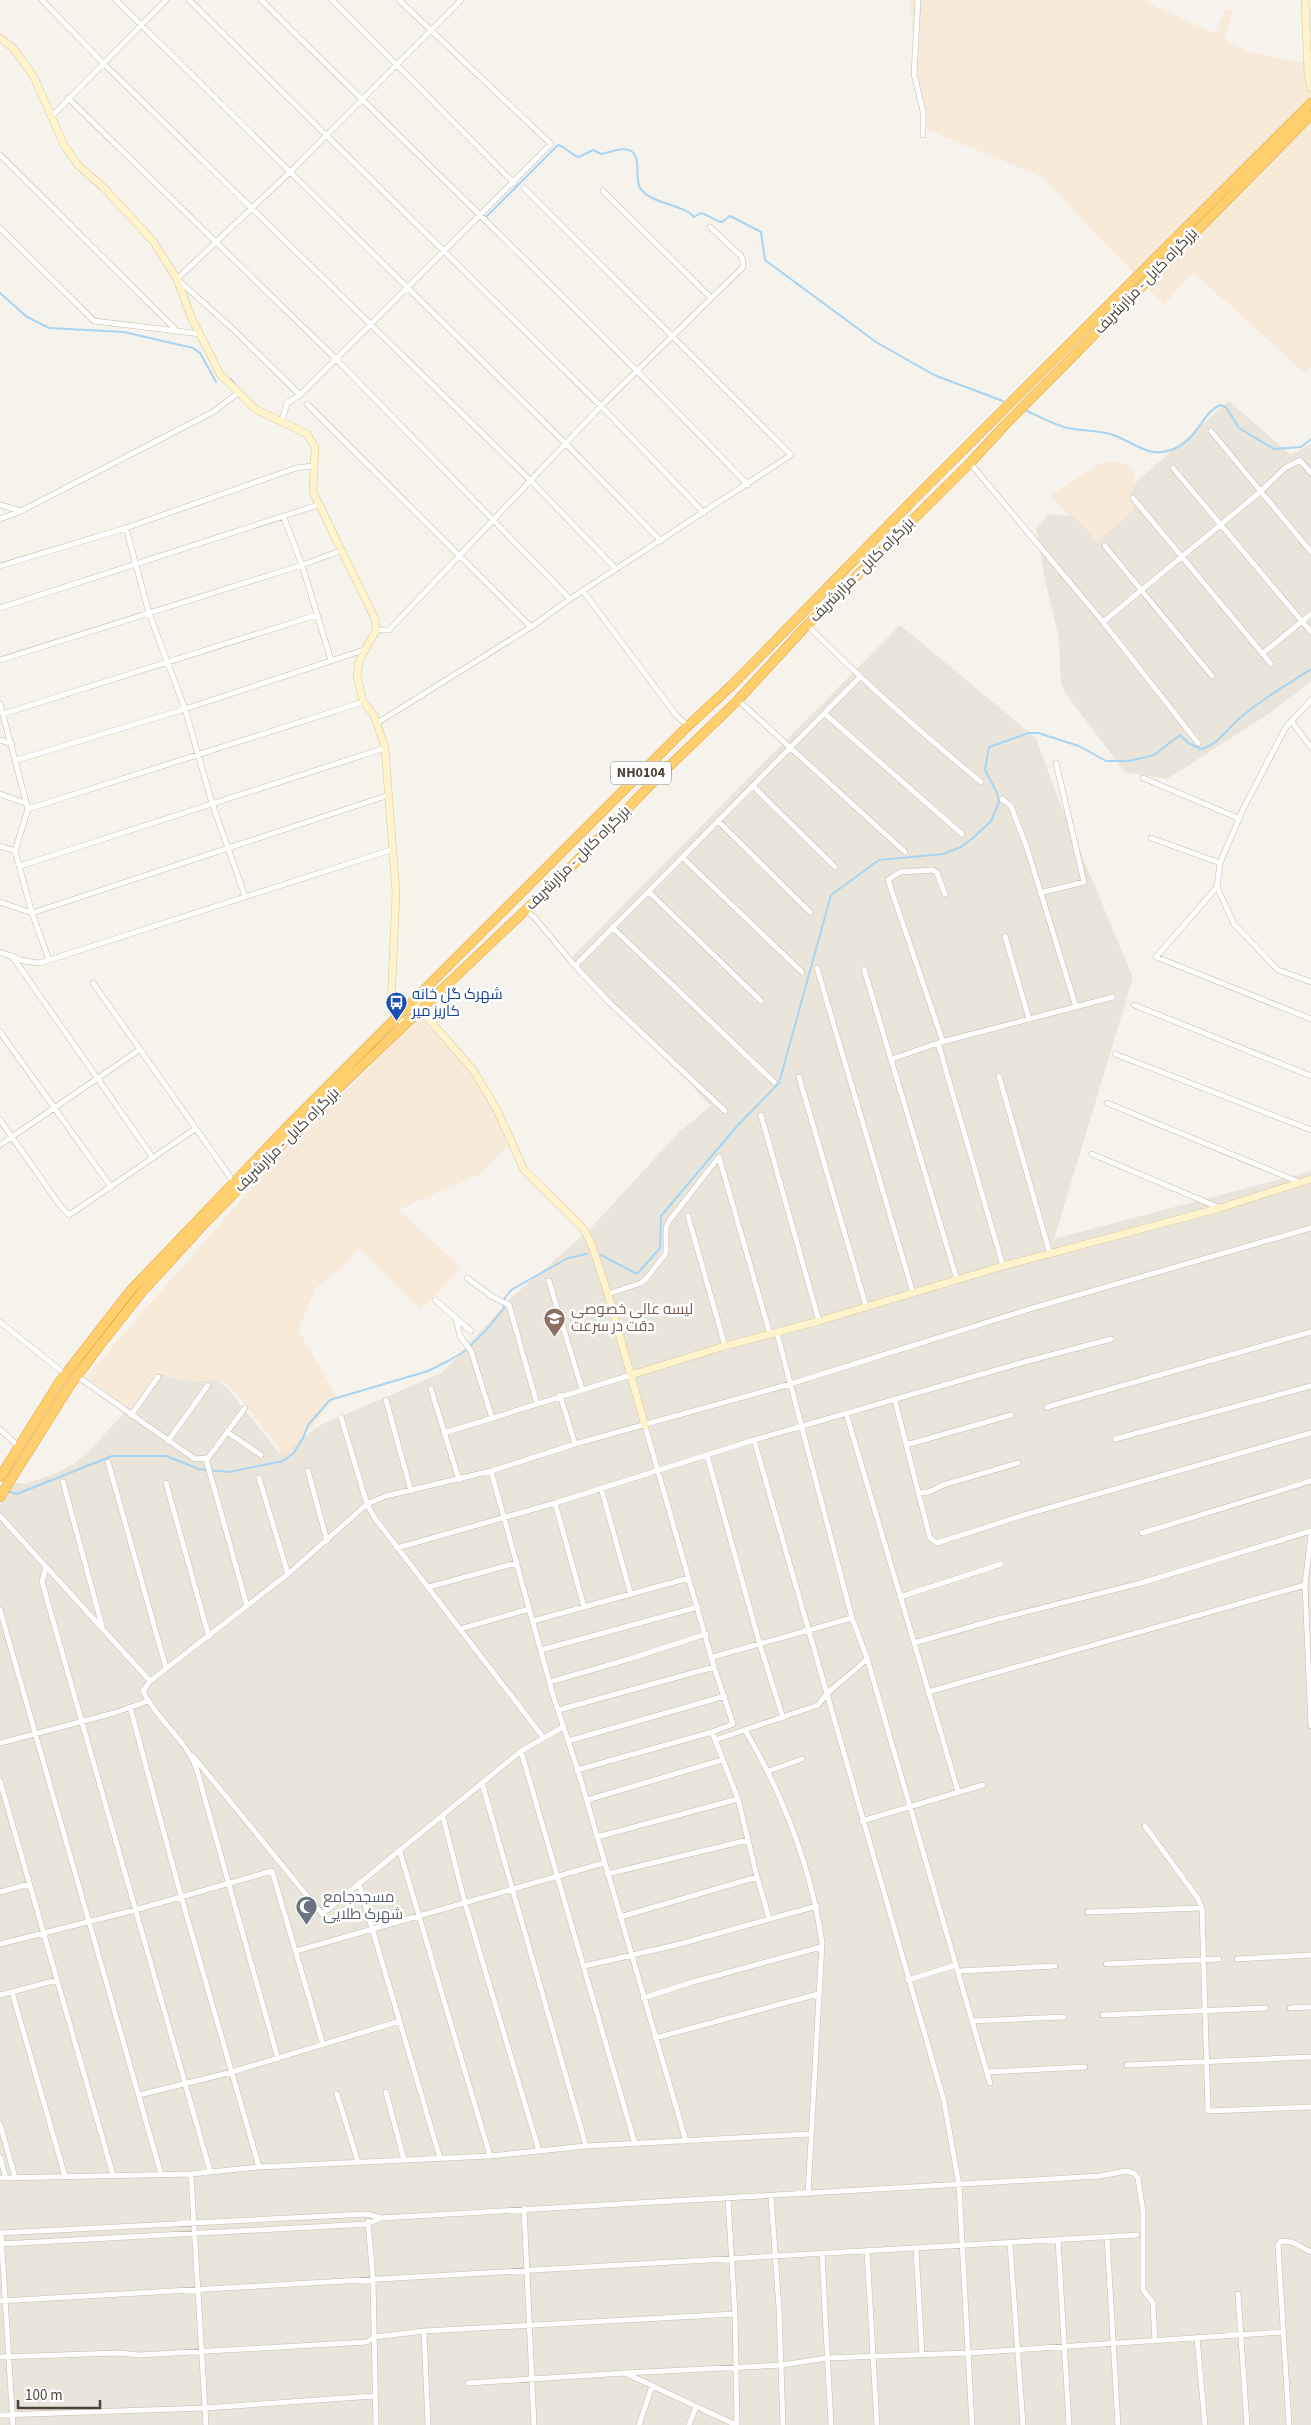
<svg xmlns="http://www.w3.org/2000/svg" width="1311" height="2425" viewBox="0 0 1311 2425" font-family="'Source Sans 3',Cairo,sans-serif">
<rect width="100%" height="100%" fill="#f6f3ec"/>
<path fill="#eae5da" d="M 1229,401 L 1291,455 L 1311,444 L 1311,681 L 1273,711 L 1167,779 L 1125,772 L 1066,694 L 1061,683 L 1059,638 L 1045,580 L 1036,528 L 1049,514 L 1070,516 L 1077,518 L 1097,542 L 1133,510 L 1131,493 L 1135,483 Z
M 900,625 L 1036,738 L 1056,793 L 1133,978 L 1054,1239 L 1311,1171 L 1311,2425 L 0,2425 L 0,1505 L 13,1482 L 25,1484 L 57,1473 L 75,1463 L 89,1451 L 127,1410 L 151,1372 L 186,1380 L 217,1379 L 230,1391 L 279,1453 L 321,1425 L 443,1372 L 511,1298 L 590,1229 L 679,1132 L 711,1106 L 570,959 Z"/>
<path fill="#f7ead8" d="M 909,0 L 1141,0 L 1214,33 L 1226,9 L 1233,12 L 1224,40 L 1249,52 L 1305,63 L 1311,94 L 1311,366 L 1305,373 L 1193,272 L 1164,305 L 1042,177 L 921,127 L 922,112 Z
M 1115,461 L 1134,468 L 1135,483 L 1131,493 L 1133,509 L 1097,542 L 1077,518 L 1070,516 L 1050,495 L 1100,464 Z
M 420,1017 L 467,1069 L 498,1117 L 507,1146 L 482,1173 L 398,1210 L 461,1267 L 421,1310 L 358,1247 L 346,1264 L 316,1288 L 298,1330 L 337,1396 L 306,1434 L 284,1455 L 235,1392 L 223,1380 L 191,1382 L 157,1373 L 133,1412 L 86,1377 L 271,1166 Z"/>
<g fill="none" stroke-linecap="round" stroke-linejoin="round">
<path stroke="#a9d4f2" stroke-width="2" d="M 487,216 L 558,145 C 567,147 570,155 579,157 L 593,150 L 601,154 C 610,153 623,146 631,151 C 642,158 634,178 640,188 C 650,204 683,204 694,217 L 701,213 C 709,215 714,221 722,222 L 730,216 L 761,232 L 765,260 L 876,342 L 934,375 L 1003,401
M 0,293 L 27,317 L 49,328 L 124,332 L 193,348 L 200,353 L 216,382
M 231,379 L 237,387
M 1025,410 C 1038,416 1051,423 1064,427 C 1079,431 1095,430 1110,434 C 1134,441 1150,462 1178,447 C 1199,436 1202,413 1220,405 L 1226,407 L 1239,428 L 1274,449 L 1301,447 L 1311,439
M 601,1255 L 637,1274 L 660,1248 L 661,1216 L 737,1126 L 779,1083 L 831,895 L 879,860 L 943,854 L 961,847 L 974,837 L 991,821 L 999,802 L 997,793 L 985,770 L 989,747 L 1029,733 L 1038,733 L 1079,746 L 1106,761 L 1129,761 L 1154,755 L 1180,735 L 1188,743 L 1201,749 C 1219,744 1226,730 1240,718 C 1261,699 1287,685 1311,669
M 7,1491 L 17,1494 L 112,1456 L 166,1456 L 199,1469 L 229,1472 L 283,1461 L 294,1453 L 303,1438 L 308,1425 L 330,1400 L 428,1371 L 448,1361 L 465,1351 L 489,1327 L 504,1308 L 505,1298 L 511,1290 L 568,1258 L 587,1254"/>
<defs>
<path id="street" d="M 42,0 L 103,63 L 531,481 L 616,569
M 116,0 L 566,444 L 661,541
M 189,0 L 601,406 L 704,513
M 261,0 C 424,161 589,319 748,485
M 332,0 L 514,183
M 918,0 L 914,74 L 923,111 L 923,135
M 68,98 L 335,358 L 570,599
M 52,116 L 166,0
M 0,155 L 177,331 L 200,334
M 603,191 L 711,298
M 0,228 L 94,321 L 177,331
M 300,395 L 234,330 L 177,279 L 290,172 L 461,0
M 307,404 L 531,627
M 282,421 L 287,403 L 300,395 L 551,144 L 399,0
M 1211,431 L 1311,552
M 970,463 L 1103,622 L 1198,743
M 1173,468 L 1311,632
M 1133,498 L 1271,664
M 0,505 L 21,511
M 284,518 L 302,565 L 331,660
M 0,519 L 21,511 L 213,412 L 238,393
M 126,528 L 149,613 L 185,709 L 212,803 L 245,896
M 1105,546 L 1212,676
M 0,566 L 126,528 L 296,468 L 313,466
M 583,591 L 676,715 L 688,726
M 0,608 L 318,505
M 1103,622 L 1260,492 L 1285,468 L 1300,460 L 1311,473
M 807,625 C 863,681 921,733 981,782
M 376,630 L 389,630 L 601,406 L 743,267 L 743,260 L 741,256 L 710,227
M 1262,654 L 1311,614
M 0,660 L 302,565 L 343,550
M 738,700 L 905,852
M 1311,700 L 1286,727 L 1244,807 L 1220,863 L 1217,887 L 1234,924 L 1278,970 L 1311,982
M 0,704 L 28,809 L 15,851 L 32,913 L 49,960
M 3,714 L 317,615
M 825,714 L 962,834
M 1291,721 L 1311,747
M 377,723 L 531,627 L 570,599 L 791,455 L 524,188
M 0,740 L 12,744
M 17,760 L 185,709 L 367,649
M 1143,778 L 1238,818
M 753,786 L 835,867
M 0,794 L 25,803
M 1002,799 L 1011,806 L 1027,848 L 1076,1007
M 28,809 L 363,702
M 718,821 L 810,912
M 1151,838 L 1220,863
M 0,846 L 15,851
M 683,858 L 802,972
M 20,866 L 385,748
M 1217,887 L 1156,957 L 1311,1019
M 649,892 L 761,1001
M 1040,893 L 1084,882 L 1056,763
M 0,902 L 32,913 L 389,795
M 526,910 L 535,918 L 575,966 L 610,1003 L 725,1111
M 612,927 L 774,1082
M 1005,936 L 1029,1019
M 0,952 L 24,961 L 40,963 L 394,849
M 12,956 L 153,1158
M 575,966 L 860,677
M 817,968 L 913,1293
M 864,969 L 957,1280
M 93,983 L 233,1181
M 1134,1005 L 1311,1076
M 0,1032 L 111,1187
M 943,1042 L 888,880 L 900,872 L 933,870 L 937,873 L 945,894
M 938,1043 L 1003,1266
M 1115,1054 L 1311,1130
M 892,1059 L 938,1043 L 1113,997
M 999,1076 L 1050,1254
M 799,1077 L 866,1306
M 1107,1103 L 1299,1182
M 761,1115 L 819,1321
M 0,1120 L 59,1204 L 69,1215 L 195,1129
M 0,1145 L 139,1050
M 1092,1154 L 1220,1208
M 688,1216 L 725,1346
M 467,1278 L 493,1297 L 509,1305 L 537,1404
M 549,1281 L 582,1389
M 608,1294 L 641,1283 L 646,1279 L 666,1253 L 666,1228 L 669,1221 L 719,1157 L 770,1334
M 435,1300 L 471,1331
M 456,1318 L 460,1336 L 471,1351 L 492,1418
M 0,1322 L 65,1374
M 777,1333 L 852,1618 L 867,1658 L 990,2083
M 77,1376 L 195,1459 L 208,1458 L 245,1408
M 431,1389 L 459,1480
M 560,1395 L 575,1444
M 386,1400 L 411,1491
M 895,1401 L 930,1538 L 937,1543 L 1024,1515 L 1311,1433
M 1047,1407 L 1311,1332
M 846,1413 L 958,1791
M 131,1415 L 158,1377
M 341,1417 L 367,1504 L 374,1517 L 543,1737
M 0,1429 L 18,1446
M 227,1432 L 261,1455
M 444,1433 L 631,1375
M 1115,1439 L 1311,1386
M 754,1440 L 944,2101 L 959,2185 L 972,2425
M 168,1441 L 208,1385
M 906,1445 L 1011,1415
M 707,1455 L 760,1645 L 783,1718
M 206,1459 L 247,1606
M 108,1462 L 166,1668
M 308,1471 L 327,1541
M 491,1471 L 553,1695 L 579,1774 L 686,2141
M 259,1478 L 288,1574
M 63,1482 L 102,1626
M 166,1483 L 209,1637
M 601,1488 L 631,1595
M 918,1493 L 929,1492 L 943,1485 L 1018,1463
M 555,1503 L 584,1607
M 0,1516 L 150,1681
M 1142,1533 L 1311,1481
M 1311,1535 L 1305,1585 L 1311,1726
M 397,1548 L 555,1503 L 754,1440 L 1017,1364 L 1111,1339
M 46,1567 L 42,1582 L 210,2171
M 429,1587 L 516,1563
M 900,1597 L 1001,1564
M 0,1610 L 161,2174
M 533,1621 L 689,1578
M 460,1629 L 529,1609
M 914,1643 L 998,1619 L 1141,1583 L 1311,1531
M 541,1650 L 698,1607
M 713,1657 L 852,1618
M 550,1682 L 629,1659 L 706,1634
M 928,1692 L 1305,1585
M 130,1707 L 181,1896 L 259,2167
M 558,1710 L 714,1667
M 745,1730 C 783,1795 811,1867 822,1943 L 808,2194
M 712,1732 L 738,1799 L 757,1877 L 769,1918
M 715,1740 L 818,1705 C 831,1685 852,1676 867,1658
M 568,1741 L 725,1696
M 0,1743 L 114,1713 L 148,1701
M 521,1751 L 635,2144
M 193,1756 L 322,1914 L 521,1751 L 563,1727
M 577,1770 L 712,1732 L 733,1724 L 714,1667 L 645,1426
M 769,1771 L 802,1759
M 0,1781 L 113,2175
M 482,1783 L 586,2146
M 587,1800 L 722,1760
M 443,1817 L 465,1903 L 539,2151
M 862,1821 L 983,1785
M 1145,1826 L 1197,1897 L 1202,1908 L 1208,2111 L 1311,2107
M 597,1837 L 738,1799
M 400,1852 L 490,2156
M 607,1874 L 748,1840
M 359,1884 L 440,2158
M 0,1892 L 29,1884
M 1088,1912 L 1202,1908
M 620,1917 L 757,1877
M 0,1944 L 135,1910 L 272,1871 L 323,2045
M 296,1951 L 604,1863
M 1237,1959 L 1311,1955
M 1106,1964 L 1219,1959
M 584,1966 L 676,1945 L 817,1906
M 958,1971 L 1055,1966
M 908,1980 L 956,1965
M 12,1992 L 65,2176
M 0,1995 L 57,1980
M 643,1998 L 693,1982 L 821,1947
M 1290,2008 L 1311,2007
M 1103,2015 L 1266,2008
M 972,2021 L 1064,2017
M 655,2038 L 818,1994
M 278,2059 L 196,1767 C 184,1737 156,1719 143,1691 L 150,1681 L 288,1574 L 367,1504 L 386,1496 L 491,1471 L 575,1444 L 790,1384 L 1026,1310 L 1311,1228
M 1127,2065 L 1311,2057
M 987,2072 L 1085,2067
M 386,2092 L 404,2160
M 337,2094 L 358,2162
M 139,2095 L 232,2072 L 400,2021
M 0,2124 L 15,2177
M 0,2157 L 6,2178
M 191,2174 L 206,2425
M 0,2178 L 191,2174 L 259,2167 L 490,2156 L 586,2146 L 811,2134
M 771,2196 L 779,2309 L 783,2425
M 728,2199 L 735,2314 L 737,2425
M 524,2208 L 534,2425
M 368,2221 L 373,2280 L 376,2425
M 0,2233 L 367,2214 L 381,2218 L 1100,2176 L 1126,2171 L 1134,2173 L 1138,2178 L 1143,2212 L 1143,2290 L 1153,2303 L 1155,2341
M 1,2233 L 13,2425
M 1107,2237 L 1118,2425
M 1058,2240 L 1069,2425
M 1010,2243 L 1023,2425
M 0,2244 L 368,2224 L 381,2218
M 916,2248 L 922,2355
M 867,2251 L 877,2425
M 822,2254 L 831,2425
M 1238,2294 L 1247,2425
M 0,2301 L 1137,2235
M 424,2331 L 428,2425
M 1197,2338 L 1205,2425
M 0,2357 L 118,2353 L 140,2355 L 367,2342 L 374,2337 L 424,2331 L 735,2314
M 625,2373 L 782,2365 L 827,2358 L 968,2353 L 1283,2332
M 468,2383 L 625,2373 L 736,2425
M 0,2415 L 205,2408 L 374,2396
M 639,2425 L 652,2386
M 689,2425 L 696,2407
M 1289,2425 L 1278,2245 L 1281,2241 L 1292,2242 L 1311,2252"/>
<path id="secondary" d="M 1305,0 L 1308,74 L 1311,88
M 0,38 L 14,49 L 34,77 L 64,145 L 78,165 L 104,188 L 153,241 L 177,279 L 191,317 L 220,374 L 255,409 L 307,434 L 315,447 L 313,492 L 375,619 L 376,630 L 359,661 L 357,676 L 363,702 L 374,715 L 385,748 L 396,893 L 391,1004 L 393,1012 L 405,1025
M 412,1000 L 473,1070 L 497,1110 L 524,1170 L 583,1228 L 591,1243 L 608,1294 L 645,1426
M 631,1375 L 725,1346 L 819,1321 L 1003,1266 L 1220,1208 L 1311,1179"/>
<path id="highway" d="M 0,1477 L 60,1381 L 130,1291 L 287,1127 L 688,726 L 732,685 L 914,499 L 1311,103
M 0,1497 L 69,1387 L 101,1344 L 142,1292 L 206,1222 L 333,1093 L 571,867 L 658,777 L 738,700 L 807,625 L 970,463 L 1005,425 L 1311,115"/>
</defs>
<use href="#street" stroke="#c2bbae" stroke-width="6"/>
<use href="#secondary" stroke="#d6c79b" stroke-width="8"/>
<use href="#highway" stroke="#e0a43c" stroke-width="10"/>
<use href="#street" stroke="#fff" stroke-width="5"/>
<use href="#secondary" stroke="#fff3cd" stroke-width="7"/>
<use href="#highway" stroke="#ffcf6e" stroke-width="9"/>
</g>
<defs>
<symbol id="bus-pin" viewBox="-11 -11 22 30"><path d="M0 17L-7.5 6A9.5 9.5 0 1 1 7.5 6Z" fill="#1a4fb4" stroke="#fff"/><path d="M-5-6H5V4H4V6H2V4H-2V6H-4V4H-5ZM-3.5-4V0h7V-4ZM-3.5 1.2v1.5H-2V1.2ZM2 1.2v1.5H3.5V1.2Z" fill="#fff"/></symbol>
<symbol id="school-pin" viewBox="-11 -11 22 30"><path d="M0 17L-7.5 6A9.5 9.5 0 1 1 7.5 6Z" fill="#8d6e63" stroke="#fff"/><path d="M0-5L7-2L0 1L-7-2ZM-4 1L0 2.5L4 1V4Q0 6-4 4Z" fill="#fff"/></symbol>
<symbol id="mosque-pin" viewBox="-11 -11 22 30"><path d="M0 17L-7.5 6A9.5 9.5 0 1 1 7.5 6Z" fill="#6b7280" stroke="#fff"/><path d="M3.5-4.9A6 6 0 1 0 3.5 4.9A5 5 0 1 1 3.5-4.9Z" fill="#fff"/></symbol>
</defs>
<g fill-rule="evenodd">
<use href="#bus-pin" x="384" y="990" width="25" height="34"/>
<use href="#school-pin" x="542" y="1306" width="25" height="34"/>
<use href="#mosque-pin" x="294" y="1894" width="25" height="34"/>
</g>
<g text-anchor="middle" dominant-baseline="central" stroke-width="5" stroke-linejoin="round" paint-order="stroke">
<rect fill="#fff" stroke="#817c74" stroke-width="1" x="611" y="761.5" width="60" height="23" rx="4"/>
<g font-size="14" font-weight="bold" fill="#4b4439">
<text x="641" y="773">NH0104</text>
</g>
<g font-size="15" fill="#4b4439" stroke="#fff">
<text transform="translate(1146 281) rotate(-46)">بزرگراه کابل - مزارشریف</text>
<text transform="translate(862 570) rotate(-45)">بزرگراه کابل - مزارشریف</text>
<text transform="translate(578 858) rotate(-45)">بزرگراه کابل - مزارشریف</text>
<text transform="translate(287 1140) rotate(-45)">بزرگراه کابل - مزارشریف</text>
</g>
<g font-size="15" fill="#164399" stroke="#fff" text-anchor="start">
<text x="412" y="994">شهرک گل خانه<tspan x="412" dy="17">کاریز میر</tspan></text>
</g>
<g font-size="15" fill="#785e54" stroke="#fff" text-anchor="start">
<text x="571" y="1309">لیسه عالی خصوصی<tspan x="571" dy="17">دقت در سرعت</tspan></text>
</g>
<g font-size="15" fill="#5b616d" stroke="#fff" text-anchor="start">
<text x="323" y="1897">مسجدجامع<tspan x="323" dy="17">شهرک طلایی</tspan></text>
</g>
</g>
<path d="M18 2400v8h82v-8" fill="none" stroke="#4b4439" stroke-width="2.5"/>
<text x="25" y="2400" font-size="15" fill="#4b4439" stroke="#ffffff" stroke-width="4" paint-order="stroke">100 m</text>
</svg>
